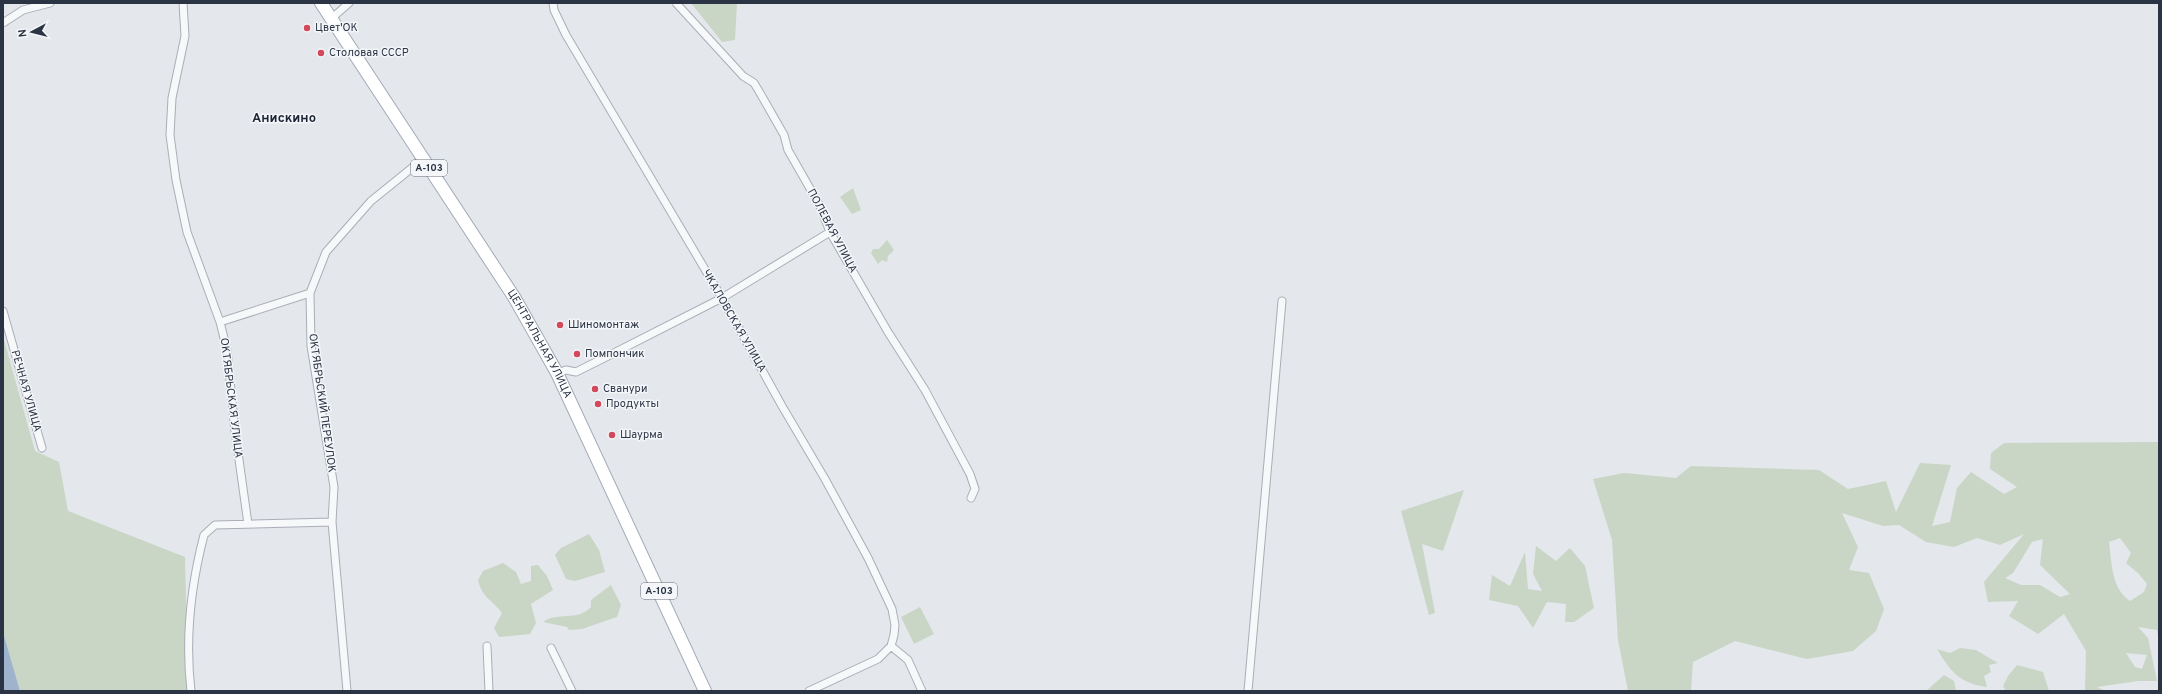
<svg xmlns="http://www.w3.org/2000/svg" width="2162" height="694" viewBox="0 0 2162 694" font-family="Overpass,sans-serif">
<rect width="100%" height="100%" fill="#e4e7ec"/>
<path fill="#c9d6c5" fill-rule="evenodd" d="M 691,3 L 737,3 L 735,40 L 722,42 Z
M 853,188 L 861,210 L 852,214 L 840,197 Z
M 887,240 L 894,250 L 888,256 L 887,262 L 882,260 L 878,264 L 871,253 L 873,249 L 879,249 Z
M 3,336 L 35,451 L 59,462 L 68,511 L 185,557 L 188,691 L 20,691 L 3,632 Z
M 2159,442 L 2159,640 L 2157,630 L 2138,627 L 2148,638 L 2157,681 L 2138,681 L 2097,687 L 2105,691 L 2085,691 L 2086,651 L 2064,614 L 2038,634 L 2009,616 L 2018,601 L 1988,602 L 1984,582 L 2024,534 L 2000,545 L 1977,538 L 1954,547 L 1926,542 L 1899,525 L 1883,526 L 1842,513 L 1858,547 L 1849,570 L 1869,573 L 1884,609 L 1876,631 L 1853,651 L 1807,659 L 1735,641 L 1693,662 L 1691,691 L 1628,691 L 1618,640 L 1612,540 L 1593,479 L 1624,473 L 1676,478 L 1691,466 L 1819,470 L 1848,489 L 1886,481 L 1896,512 L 1920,463 L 1951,465 L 1932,526 L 1950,522 L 1957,488 L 1971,472 L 2004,494 L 2017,487 L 1990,469 L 1991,453 L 2004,443 ZM 2120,538 L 2131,553 L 2126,563 L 2139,574 L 2147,584 L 2144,592 L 2130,601 C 2111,588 2112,563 2109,542 ZM 2043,539 L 2040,565 L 2070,594 L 2060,597 L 2040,585 L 2021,585 L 2005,578 L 2013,573 L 2032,542 ZM 2126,653 L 2147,655 L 2142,669 L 2135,667 Z
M 1464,490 L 1443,551 L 1422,544 L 1435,613 L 1429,615 L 1401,511 Z
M 589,534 L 599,550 L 605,572 L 575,581 L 566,579 L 555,555 L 561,548 Z
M 1536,546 L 1556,561 L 1570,548 L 1585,566 L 1594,608 L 1574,622 L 1565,622 L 1566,604 L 1547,602 L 1533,628 L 1518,606 L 1489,600 L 1492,575 L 1510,586 L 1525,552 L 1528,589 L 1542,591 L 1533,574 Z
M 503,563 L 516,572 L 521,584 L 531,581 L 531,566 L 538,565 L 547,576 L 553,590 L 531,604 L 536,623 L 530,634 L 499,637 L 494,628 L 502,613 C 493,600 482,598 478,580 L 483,571 Z
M 611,585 L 621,605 L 617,617 L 582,629 L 569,630 L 567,627 L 543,622 C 558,611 577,622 591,607 L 591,600 Z
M 920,607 L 934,634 L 914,644 L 901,617 Z
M 1960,648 L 1976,650 L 1998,663 L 1989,665 L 1991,672 L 1984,676 L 1987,687 C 1959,683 1951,672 1937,649 L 1950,653 Z
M 2017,665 L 2043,672 L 2049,691 L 2006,691 L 2003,686 L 2008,676 Z
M 1944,675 L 1954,681 L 1956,691 L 1926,691 Z"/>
<path fill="#9fb4cc" d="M 3,632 L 20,691 L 3,691 Z"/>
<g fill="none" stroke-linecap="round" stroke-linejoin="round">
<defs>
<path id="street" d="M 183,3 L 185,36 L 172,98 L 170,135 L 176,180 L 187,232 L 220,322 L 227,350 L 235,431 L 248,524
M 553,3 L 554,10 L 566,35 L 722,298 L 782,406 L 825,479 L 868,558 L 892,609 L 895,625 L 894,635 L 891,646 L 878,659 L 809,691
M 676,3 L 743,76 L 754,83 L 760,93 L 784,135 L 788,150 L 820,206 L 830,232 L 888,332 L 925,390 L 970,474 L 975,489 L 971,498
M 331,19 L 349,3
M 3,23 L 23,10 L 50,3
M 3,311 L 42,448
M 220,322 L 310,293
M 557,373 L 566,370 L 576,372 L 610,355 L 722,298 L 830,232
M 487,646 L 489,691
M 891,646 L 908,660 L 922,691
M 551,648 L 572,691
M 191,691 C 185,639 191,585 204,535 L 215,525 L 332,522
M 347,691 L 332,522 L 334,487 L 311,346 L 310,293 L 326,252 L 371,201 L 423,159
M 1248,691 L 1282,301"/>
<g id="primary">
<path id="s1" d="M 321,3 L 514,297 L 557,373 L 705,691"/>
</g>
</defs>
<use href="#street" stroke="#a9aeb7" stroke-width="9"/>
<use href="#primary" stroke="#a3abb8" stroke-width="14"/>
<use href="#street" stroke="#f7f8fa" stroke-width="7"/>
<use href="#primary" stroke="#fff" stroke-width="12"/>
</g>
<g fill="#d1495b" stroke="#f4f6f9" stroke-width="1.5">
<circle cx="307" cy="28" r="4"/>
<circle cx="321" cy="53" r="4"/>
<circle cx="560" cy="325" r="4"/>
<circle cx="577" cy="354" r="4"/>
<circle cx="595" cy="389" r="4"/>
<circle cx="598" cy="404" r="4"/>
<circle cx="612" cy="435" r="4"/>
</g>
<g text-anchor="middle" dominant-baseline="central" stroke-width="3" stroke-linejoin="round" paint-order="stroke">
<g fill="#f4f6f9" stroke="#676e7b" stroke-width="1">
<rect x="411" y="160" width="36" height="16" rx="3"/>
<rect x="641" y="583" width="36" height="16" rx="3"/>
</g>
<g font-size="10" font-weight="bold" fill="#2b3445">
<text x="429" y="168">А-103</text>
<text x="659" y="591">А-103</text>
</g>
<g font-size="11" fill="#2b3445" stroke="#f4f6f9" text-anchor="start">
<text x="315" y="28">Цвет'OK</text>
<text x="329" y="53">Столовая СССР</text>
<text x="568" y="325">Шиномонтаж</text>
<text x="585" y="354">Помпончик</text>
<text x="603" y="389">Сванури</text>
<text x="606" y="404">Продукты</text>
<text x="620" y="435">Шаурма</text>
</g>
<g font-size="11" fill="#2b3445" stroke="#f4f6f9">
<text transform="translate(832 231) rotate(62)">ПОЛЕВАЯ УЛИЦА</text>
<text transform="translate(734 321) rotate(60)">ЧКАЛОВСКАЯ УЛИЦА</text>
<text stroke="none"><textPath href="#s1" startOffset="405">ЦЕНТРАЛЬНАЯ УЛИЦА</textPath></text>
<text transform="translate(26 391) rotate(74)">РЕЧНАЯ УЛИЦА</text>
<text transform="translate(231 398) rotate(83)">ОКТЯБРЬСКАЯ УЛИЦА</text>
<text transform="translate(322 403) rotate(82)">ОКТЯБРЬСКИЙ ПЕРЕУЛОК</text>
</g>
<g font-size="13" font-weight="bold" fill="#1d2536" stroke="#f4f6f9">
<text x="284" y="119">Анискино</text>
</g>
</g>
<rect width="2162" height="694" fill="none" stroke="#2b3445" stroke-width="8"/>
<g transform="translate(32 32) rotate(263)" stroke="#f4f6f9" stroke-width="3" paint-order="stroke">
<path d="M0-3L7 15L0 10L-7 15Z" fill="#2b3445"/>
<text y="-6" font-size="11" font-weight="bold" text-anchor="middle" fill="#2b3445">N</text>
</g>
</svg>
